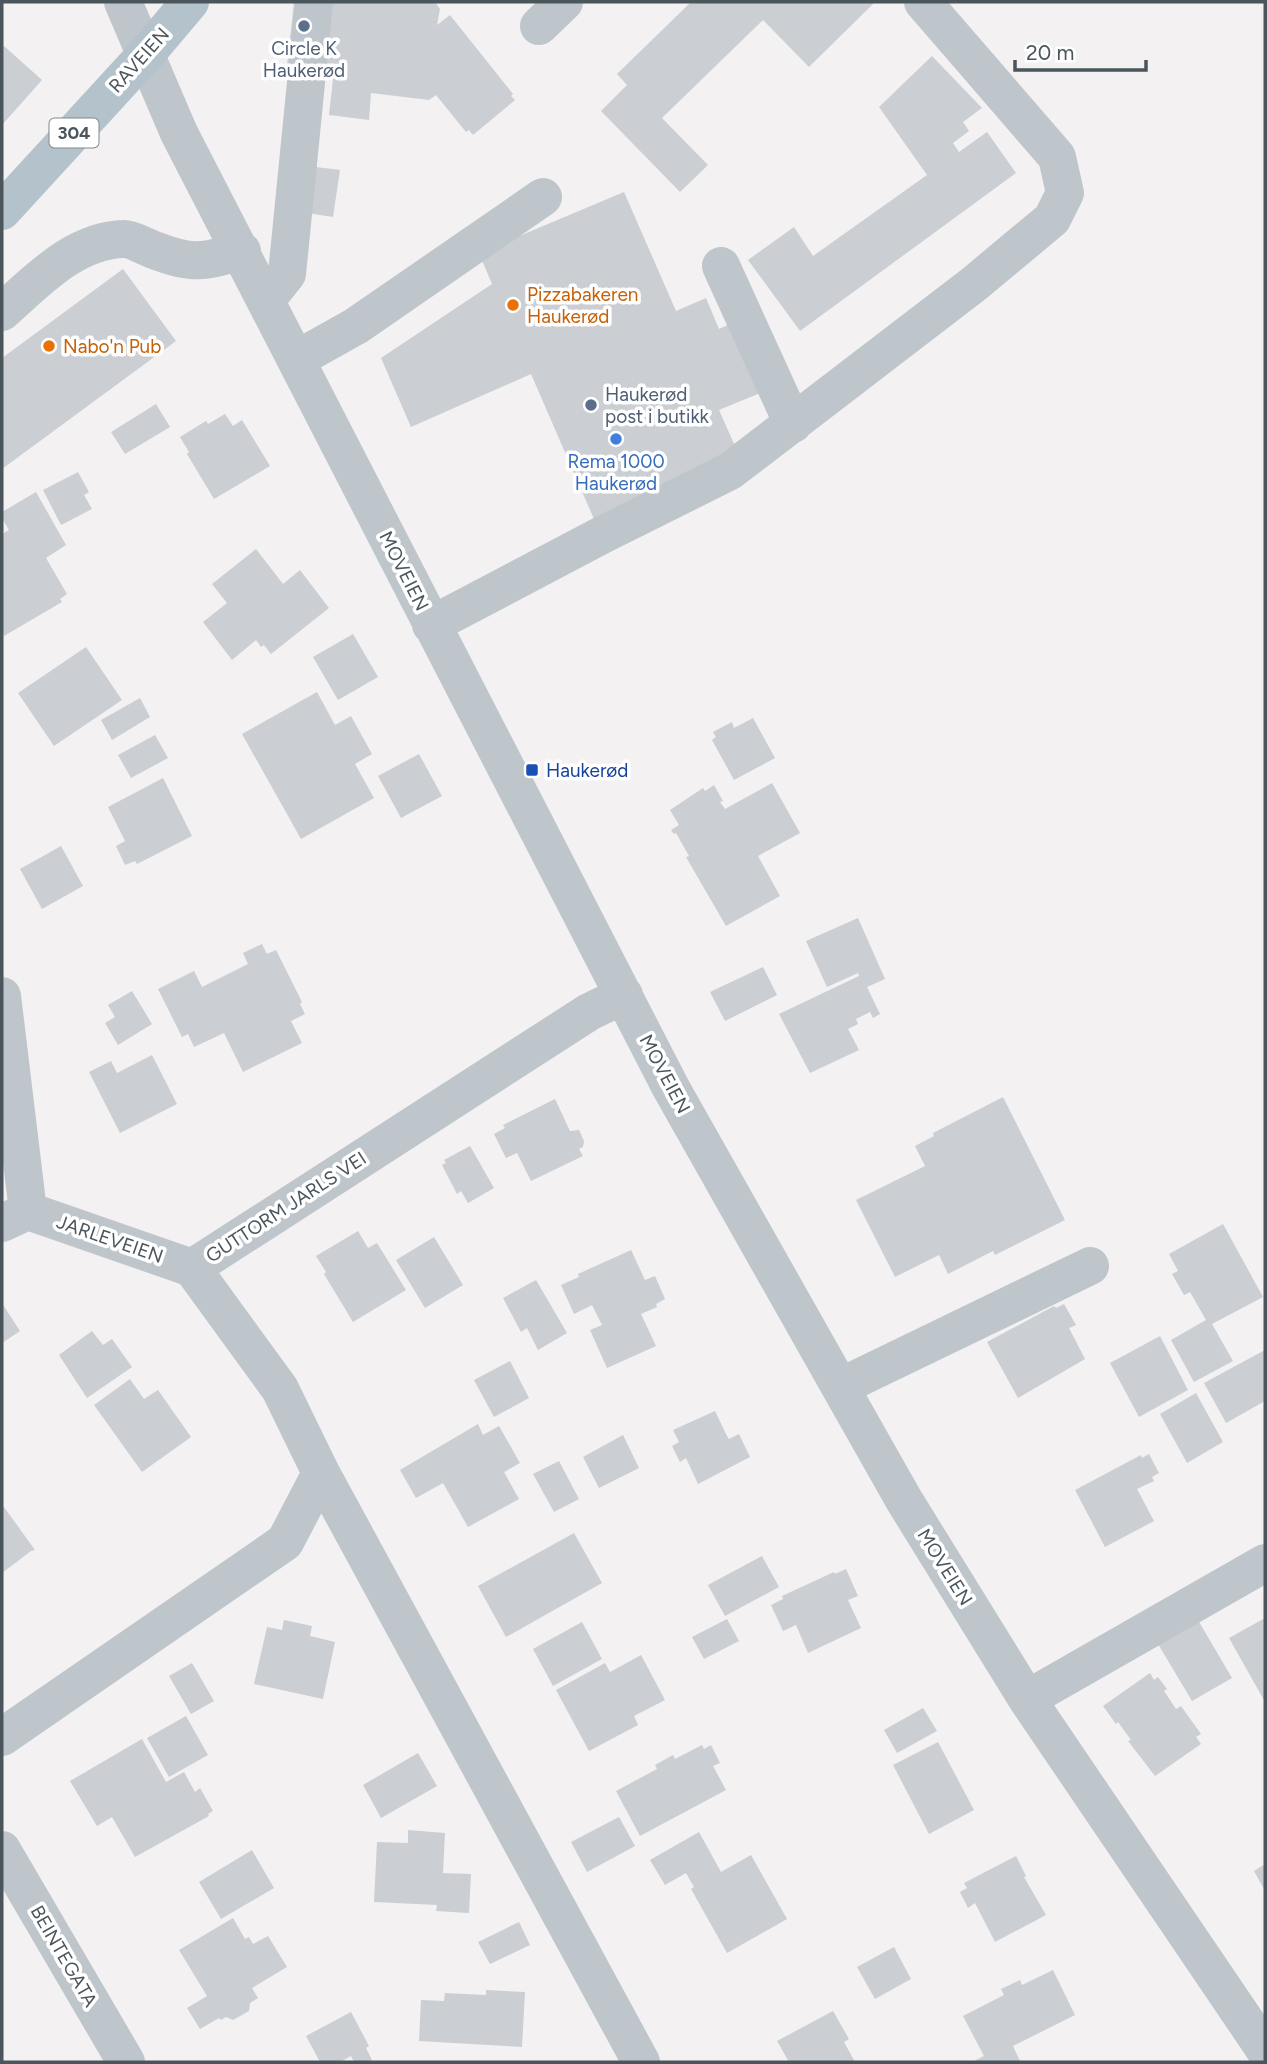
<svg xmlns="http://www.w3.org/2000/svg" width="1267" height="2064" viewBox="0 0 1267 2064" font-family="Figtree,sans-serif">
<rect width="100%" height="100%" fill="#f3f1f1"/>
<path fill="#cbced3" d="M 294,2 L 435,2 L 440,9 L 437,25 L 450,15 L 513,94 L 511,96 L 515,100 L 473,135 L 469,130 L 466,132 L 436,95 L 429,100 L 371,93 L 369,120 L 329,115 L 334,70 L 287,65 Z
M 691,2 L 875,2 L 809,67 L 763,20 L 662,118 L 708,165 L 680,192 L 601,111 L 627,85 L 617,74 Z
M 4,46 L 42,80 L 2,125 L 2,49 Z
M 932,56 L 982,108 L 963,122 L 969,131 L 953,143 L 959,152 L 987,132 L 1016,173 L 800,331 L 748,260 L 794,227 L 813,256 L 927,175 L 879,107 Z
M 300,165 L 340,170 L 333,217 L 294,211 Z
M 624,192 L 676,311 L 706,298 L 719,329 L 734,322 L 765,391 L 719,410 L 739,455 L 594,519 L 531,374 L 411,427 L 381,358 L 492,284 L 479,253 Z
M 123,269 L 176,341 L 2,469 L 2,358 Z
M 156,404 L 170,427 L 125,454 L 111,432 Z
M 225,414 L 233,426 L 242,420 L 270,466 L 214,499 L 187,454 L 189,452 L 180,437 L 206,421 L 208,424 Z
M 78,472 L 89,492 L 84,495 L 92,509 L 61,525 L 43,490 Z
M 36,492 L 66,545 L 46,558 L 67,594 L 60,599 L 62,602 L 4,636 L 2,632 L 2,534 L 9,530 L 2,518 L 2,512 Z
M 256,549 L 283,584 L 300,570 L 329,608 L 271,654 L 264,645 L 261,647 L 256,640 L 232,660 L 203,622 L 227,603 L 212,584 Z
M 353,634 L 378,677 L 338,700 L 313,657 Z
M 86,647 L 122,700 L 54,746 L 18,693 Z
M 317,692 L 335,725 L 351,716 L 372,754 L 355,764 L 374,798 L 301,839 L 242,734 Z
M 140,698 L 150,717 L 112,740 L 101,720 Z
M 753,718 L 775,758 L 734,780 L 712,740 L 716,737 L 713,732 L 732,722 L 734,728 Z
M 155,735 L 168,758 L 131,778 L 118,755 Z
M 419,754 L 442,796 L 401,818 L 378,776 Z
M 163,778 L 192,836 L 137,864 L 135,861 L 125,865 L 116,846 L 125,841 L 108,807 Z
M 772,783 L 800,833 L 758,856 L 780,896 L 726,926 L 686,857 L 689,856 L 676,833 L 674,834 L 671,830 L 679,825 L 670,810 L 703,788 L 705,791 L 714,785 L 723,801 L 720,802 L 725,809 Z
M 61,846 L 83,886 L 42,909 L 20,869 Z
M 858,918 L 885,979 L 867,987 L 880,1014 L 873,1018 L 870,1012 L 856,1019 L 858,1024 L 848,1029 L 859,1050 L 810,1073 L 779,1014 L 859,976 L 858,973 L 827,987 L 806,941 Z
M 262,944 L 267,954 L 276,950 L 302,1002 L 300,1004 L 305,1014 L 291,1021 L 302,1043 L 243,1072 L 224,1033 L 194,1047 L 188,1034 L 182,1037 L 158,989 L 194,971 L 202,987 L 248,964 L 243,953 Z
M 763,967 L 777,995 L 725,1021 L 710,992 Z
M 132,991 L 152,1024 L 118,1045 L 105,1023 L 115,1017 L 108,1005 Z
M 152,1055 L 177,1104 L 120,1133 L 89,1072 L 111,1061 L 117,1073 Z
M 1003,1097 L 1065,1220 L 995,1255 L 993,1251 L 948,1274 L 939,1255 L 895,1277 L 856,1200 L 925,1166 L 915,1146 L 934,1136 L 933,1133 Z
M 555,1099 L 570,1131 L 579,1130 L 584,1141 L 583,1147 L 579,1149 L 583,1156 L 531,1181 L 517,1153 L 506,1158 L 494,1134 L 505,1128 L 503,1125 Z
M 470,1146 L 494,1188 L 468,1203 L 461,1191 L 457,1194 L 442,1165 L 446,1163 L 444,1160 Z
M 1223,1224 L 1263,1297 L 1212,1324 L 1233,1361 L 1194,1382 L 1171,1340 L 1206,1320 L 1190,1292 L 1184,1295 L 1172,1274 L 1178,1271 L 1169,1254 Z
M 358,1231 L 368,1248 L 377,1243 L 406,1290 L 353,1322 L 324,1274 L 326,1272 L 316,1256 Z
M 434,1237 L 463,1285 L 425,1308 L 396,1260 Z
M 631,1250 L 645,1280 L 655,1276 L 665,1299 L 656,1304 L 657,1307 L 641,1314 L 656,1346 L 607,1368 L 590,1330 L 602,1325 L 592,1305 L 574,1314 L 561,1285 L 579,1277 L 578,1274 Z
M 536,1280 L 567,1333 L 538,1350 L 527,1328 L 521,1332 L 503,1298 Z
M 2,1303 L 20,1331 L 2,1343 Z
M 1064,1304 L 1076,1325 L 1069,1328 L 1085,1359 L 1018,1398 L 987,1342 L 1054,1306 L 1056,1308 Z
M 92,1331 L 103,1345 L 112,1339 L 132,1367 L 87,1398 L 59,1355 Z
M 1160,1336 L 1188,1390 L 1139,1417 L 1110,1363 Z
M 1265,1350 L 1265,1401 L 1226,1423 L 1204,1383 Z
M 510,1361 L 529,1398 L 494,1417 L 474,1380 Z
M 130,1379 L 144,1399 L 158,1390 L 191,1437 L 142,1472 L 94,1405 Z
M 1196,1393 L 1223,1442 L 1187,1463 L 1160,1414 Z
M 715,1411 L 727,1436 L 729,1439 L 739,1434 L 750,1457 L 698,1484 L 686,1458 L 680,1462 L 672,1446 L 679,1442 L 673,1430 Z
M 478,1424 L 483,1435 L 499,1426 L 520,1463 L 504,1472 L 519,1499 L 468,1527 L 443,1483 L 416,1498 L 400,1470 Z
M 623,1435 L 639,1468 L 599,1488 L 583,1457 Z
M 1149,1454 L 1159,1473 L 1152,1477 L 1154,1481 L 1137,1489 L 1154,1521 L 1105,1547 L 1075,1490 L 1141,1455 L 1142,1458 Z
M 559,1461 L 579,1499 L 554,1512 L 533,1474 Z
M 4,1507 L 35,1550 L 31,1551 L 2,1573 L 2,1508 Z
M 574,1533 L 602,1583 L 506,1637 L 478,1586 Z
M 762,1556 L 779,1587 L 725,1616 L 708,1585 Z
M 846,1569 L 858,1596 L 848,1600 L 861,1628 L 808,1653 L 796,1625 L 783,1631 L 771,1605 L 783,1599 L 782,1596 L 834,1572 L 835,1574 Z
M 1265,1618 L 1265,1702 L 1229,1638 Z
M 727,1619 L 739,1641 L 704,1659 L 692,1637 Z
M 284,1620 L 312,1626 L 310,1636 L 335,1642 L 323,1699 L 254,1684 L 267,1627 L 282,1630 Z
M 1198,1620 L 1232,1678 L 1192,1701 L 1158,1644 Z
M 582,1622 L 602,1659 L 553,1686 L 533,1649 Z
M 641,1655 L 665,1700 L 634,1716 L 638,1725 L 589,1751 L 556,1690 L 605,1663 L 610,1672 Z
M 192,1663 L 214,1701 L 191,1714 L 169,1676 Z
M 1150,1673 L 1154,1680 L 1158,1677 L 1167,1689 L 1164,1691 L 1176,1709 L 1181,1706 L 1201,1734 L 1196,1737 L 1201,1744 L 1155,1776 L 1128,1741 L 1131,1740 L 1118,1722 L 1116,1724 L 1103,1706 Z
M 923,1708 L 937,1731 L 897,1753 L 884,1730 Z
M 186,1716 L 208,1755 L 169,1777 L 147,1738 Z
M 142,1739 L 166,1782 L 184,1772 L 195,1792 L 200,1788 L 213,1811 L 208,1814 L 209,1816 L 135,1857 L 112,1817 L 97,1826 L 70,1781 Z
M 938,1742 L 974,1810 L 929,1834 L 893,1765 Z
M 702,1745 L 704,1749 L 711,1745 L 720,1763 L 713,1766 L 726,1790 L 640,1836 L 616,1791 L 657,1769 L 655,1765 L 673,1755 L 675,1759 Z
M 418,1753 L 437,1786 L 381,1818 L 363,1785 Z
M 619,1817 L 635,1846 L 587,1872 L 571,1842 Z
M 408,1830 L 445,1833 L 443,1873 L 471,1874 L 469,1913 L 436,1911 L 437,1905 L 374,1902 L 377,1842 L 408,1843 Z
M 699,1832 L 721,1872 L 751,1855 L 787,1919 L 727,1953 L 691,1889 L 694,1887 L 686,1873 L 665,1885 L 650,1860 Z
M 252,1850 L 274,1888 L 221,1919 L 199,1882 Z
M 1016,1856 L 1026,1876 L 1024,1877 L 1046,1915 L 995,1942 L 975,1903 L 968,1908 L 960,1892 L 967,1888 L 964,1883 Z
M 1265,1864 L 1265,1891 L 1254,1871 Z
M 233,1918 L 245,1939 L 249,1937 L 253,1944 L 268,1936 L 287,1967 L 252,1988 L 258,1998 L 250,2003 L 249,2011 L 233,2020 L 226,2017 L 221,2020 L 219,2018 L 200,2029 L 187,2008 L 207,1996 L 179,1950 Z
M 519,1922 L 530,1945 L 490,1964 L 478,1942 Z
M 894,1947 L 911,1979 L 875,1999 L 857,1967 Z
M 1053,1970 L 1075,2015 L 1013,2046 L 1020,2061 L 1018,2062 L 972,2062 L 984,2056 L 963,2016 L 1004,1995 L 1001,1989 L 1020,1980 L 1022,1985 Z
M 486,1990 L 525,1992 L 522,2047 L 419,2041 L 421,2000 L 444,2001 L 445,1993 L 486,1995 Z
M 833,2011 L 849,2039 L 844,2042 L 855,2062 L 789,2062 L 777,2041 Z
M 351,2012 L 369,2046 L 366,2048 L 372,2060 L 367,2062 L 354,2062 L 351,2056 L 340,2062 L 320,2062 L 306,2036 Z"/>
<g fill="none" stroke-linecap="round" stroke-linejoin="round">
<path stroke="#bec6cc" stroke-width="38" d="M 123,2 L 179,133 L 671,1088 L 840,1387 L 904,1500 L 1027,1699 L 1265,2050
M 539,26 L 564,2
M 721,266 L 793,424
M 267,299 L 287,274 L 314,2
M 2,312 C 36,282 74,240 124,239 C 133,239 145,247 154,250 C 192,265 203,262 242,251
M 297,359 L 356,326 L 543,197
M 431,625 L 602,535 L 730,471 L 974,284 L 1052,219 L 1065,193 L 1057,157 L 923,2
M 2,996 L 28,1211
M 2,1223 L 28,1211 L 192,1268
M 840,1387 L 1090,1266
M 321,1473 L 641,2062
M 1027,1699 L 1265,1563
M 2,1737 L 285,1542 L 321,1473 L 280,1389 L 192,1268 L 589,1012 L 624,995
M 2,1850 L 126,2062"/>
<path stroke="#b4c2cc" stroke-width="38" d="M 2,211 L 146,54 L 190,2"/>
</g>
<g fill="#5c6f8a" stroke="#fff" stroke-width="2.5">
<circle cx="304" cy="26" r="7"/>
<circle cx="591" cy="405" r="7"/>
</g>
<g fill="#e8710a" stroke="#fff" stroke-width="2.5">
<circle cx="513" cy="305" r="7"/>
<circle cx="49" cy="346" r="7"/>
</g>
<circle fill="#3f7fe0" stroke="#fff" stroke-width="2.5" cx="616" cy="439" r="7"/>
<rect fill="#1a4fb4" stroke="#fff" stroke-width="2.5" x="525" y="763" width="14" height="14" rx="3.5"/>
<g text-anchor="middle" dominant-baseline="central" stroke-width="7" stroke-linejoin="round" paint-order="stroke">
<rect fill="#fff" stroke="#80888d" stroke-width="2" x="49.5" y="118.5" width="49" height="29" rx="5"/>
<g font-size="18" font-weight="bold" fill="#4a555c">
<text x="74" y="133">304</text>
</g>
<g font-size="19" fill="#4e5e75" stroke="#fff">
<text x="304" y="48">Circle K<tspan x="304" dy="22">Haukerød</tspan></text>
<text x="605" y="394" text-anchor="start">Haukerød<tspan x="605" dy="22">post i butikk</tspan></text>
</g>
<g font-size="19" fill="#4a555c" stroke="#fff">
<text transform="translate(139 60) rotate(-48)">RAVEIEN</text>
<text transform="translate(404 571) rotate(63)">MOVEIEN</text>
<text transform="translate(665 1074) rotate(62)">MOVEIEN</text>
<text transform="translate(286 1207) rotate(-33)">GUTTORM JARLS VEI</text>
<text transform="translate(110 1239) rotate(19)">JARLEVEIEN</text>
<text transform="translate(945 1567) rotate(58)">MOVEIEN</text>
<text transform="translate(64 1956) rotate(60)">BEINTEGATA</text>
</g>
<g font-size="19" fill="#c56008" stroke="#fff" text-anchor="start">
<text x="527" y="294">Pizzabakeren<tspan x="527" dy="22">Haukerød</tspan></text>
<text x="63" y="346">Nabo'n Pub</text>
</g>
<g font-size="19" fill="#366cbe" stroke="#fff">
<text x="616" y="461">Rema 1000<tspan x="616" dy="22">Haukerød</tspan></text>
</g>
<g font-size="19" fill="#164399" stroke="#fff" text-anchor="start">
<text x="546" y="770">Haukerød</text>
</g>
</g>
<rect width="1267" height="2064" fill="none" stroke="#4a555c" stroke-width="7"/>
<path d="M1015 60v10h131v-10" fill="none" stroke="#4a555c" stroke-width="3.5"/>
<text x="1026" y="60" font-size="21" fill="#4a555c" stroke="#ffffff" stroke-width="5" paint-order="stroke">20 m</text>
</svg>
